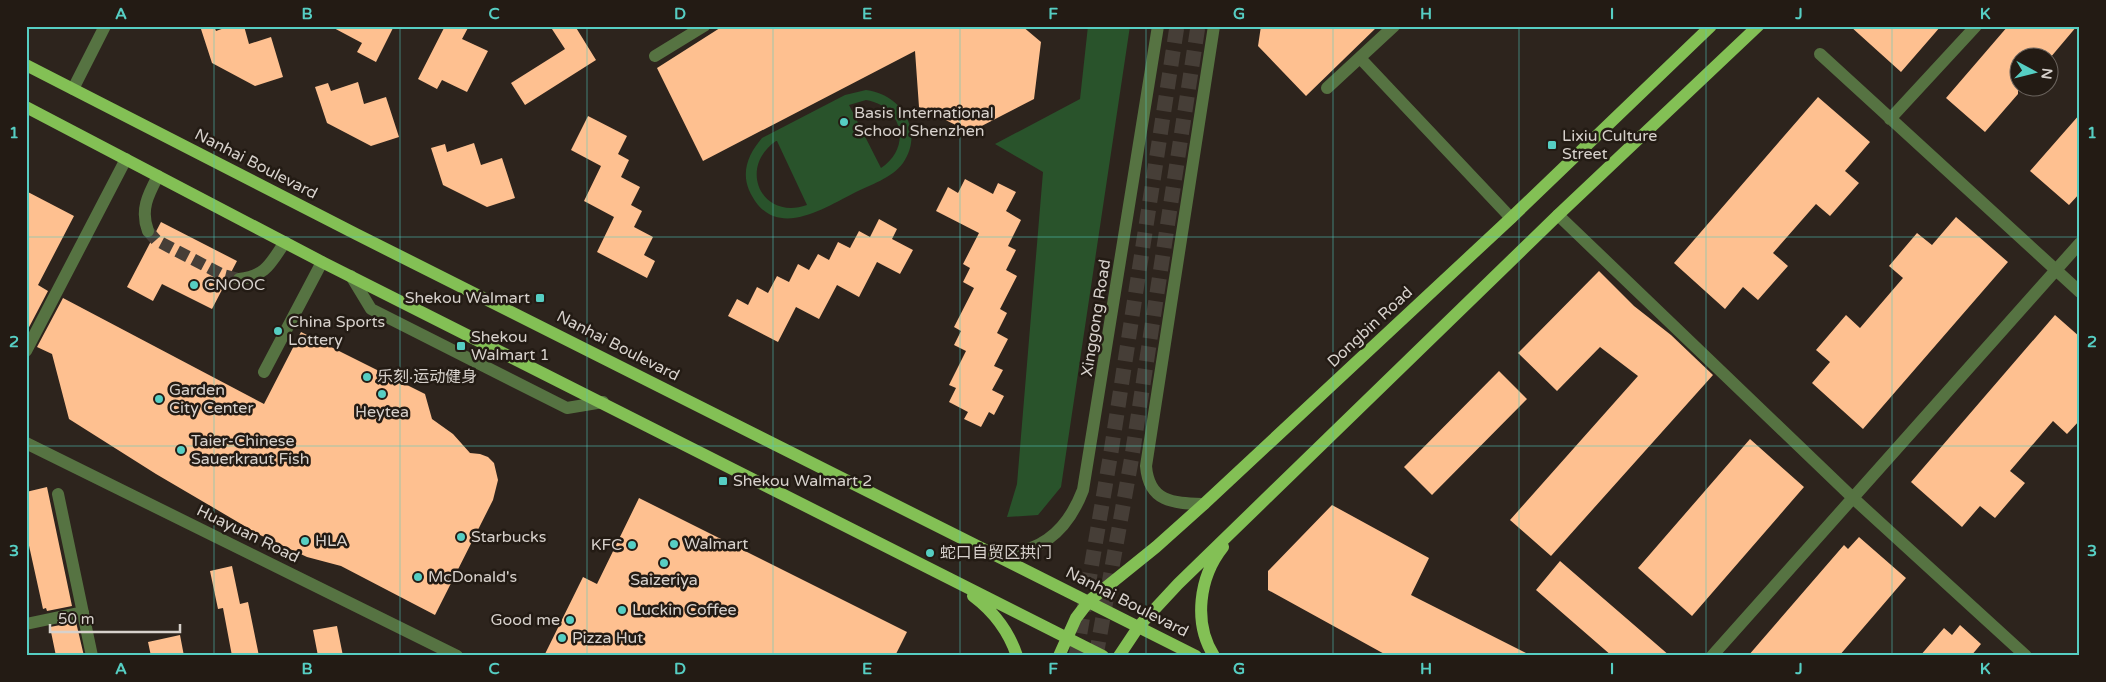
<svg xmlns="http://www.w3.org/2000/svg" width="2106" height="682" viewBox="0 0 2106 682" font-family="'Varela Round','Noto Sans SC',sans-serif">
<rect width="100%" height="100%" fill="#2d241d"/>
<path fill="#29532b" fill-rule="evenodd" d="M 1088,26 L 1130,26 L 1061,487 L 1038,515 L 1007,517 L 1017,484 L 1043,172 L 995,144 L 1080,99 Z
M 866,90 C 901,94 925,131 903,163 C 892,178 870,185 854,193 C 821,210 772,242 749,190 C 741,171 749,153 762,138 L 845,95 ZM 866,100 C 903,106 912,148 881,168 L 849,105 ZM 776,141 L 777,141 L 807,205 C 762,221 737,168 776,141 Z"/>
<path fill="#fec090" d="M 200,26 L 214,26 L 216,31 L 230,26 L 244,26 L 249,44 L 271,37 L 283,77 L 255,86 L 212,63 Z
M 330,26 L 394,26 L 376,62 L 357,52 L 362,43 Z
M 445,26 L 469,26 L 462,39 L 488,51 L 467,92 L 442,80 L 437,89 L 418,79 Z
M 550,26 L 575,26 L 596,60 L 525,105 L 511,83 L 565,49 Z
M 723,26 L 1022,26 L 1041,42 L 1034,99 L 970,132 L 919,107 L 915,51 L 703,161 L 657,68 Z
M 1261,26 L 1378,26 L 1306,96 L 1258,46 Z
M 1850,26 L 1941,26 L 1901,72 Z
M 2008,26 L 2077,26 L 2050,58 L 2018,58 L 2018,94 L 1985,132 L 1946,98 Z
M 358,82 L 364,104 L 386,97 L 399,137 L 371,146 L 327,123 L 315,87 L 328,83 L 331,91 Z
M 1818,97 L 1870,142 L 1845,171 L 1859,183 L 1830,216 L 1816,204 L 1773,253 L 1788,266 L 1758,300 L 1743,287 L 1725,309 L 1674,263 Z
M 2080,114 L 2080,193 L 2069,205 L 2030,171 Z
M 588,116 L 627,136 L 618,154 L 629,160 L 621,177 L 640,187 L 631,205 L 642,211 L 634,227 L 653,237 L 644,255 L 655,261 L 647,278 L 597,252 L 614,217 L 584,201 L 601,166 L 571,150 Z
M 474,143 L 481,165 L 502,158 L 515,198 L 487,207 L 443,185 L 431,148 L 445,144 L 447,152 Z
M 965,179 L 993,194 L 998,183 L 1016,192 L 1006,211 L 1021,220 L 1008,246 L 1016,250 L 1006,270 L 1017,276 L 1000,309 L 1007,313 L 997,333 L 1008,339 L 994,366 L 1003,370 L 992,390 L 1004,396 L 994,415 L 989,412 L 981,427 L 964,419 L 968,412 L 949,402 L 956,388 L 949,385 L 966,351 L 954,345 L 961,331 L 954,327 L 974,288 L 963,282 L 970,268 L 963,264 L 979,233 L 936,211 L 948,187 L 958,193 Z
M 26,191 L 74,216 L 38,285 L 48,291 L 26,333 Z
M 1956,217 L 2008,262 L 1863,429 L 1812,383 L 1830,362 L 1816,350 L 1846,315 L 1860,328 L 1903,278 L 1889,266 L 1917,233 L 1932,245 Z
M 879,219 L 897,229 L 892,239 L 913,250 L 900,274 L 877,262 L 859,297 L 837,285 L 819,319 L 796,307 L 778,342 L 728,316 L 737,299 L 748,305 L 757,287 L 768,293 L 777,276 L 789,282 L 798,264 L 809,270 L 818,254 L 829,260 L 838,242 L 850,248 L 859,231 L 870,237 Z
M 161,222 L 237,261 L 212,309 L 162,284 L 153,301 L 127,287 Z
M 1599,271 L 1634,306 L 1671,335 L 1713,375 L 1551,556 L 1510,520 L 1638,376 L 1600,347 L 1557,391 L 1518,353 Z
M 63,298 L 264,404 L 301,332 L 425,394 L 432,419 L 453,434 L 470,453 L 480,454 L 488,457 L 494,463 L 498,480 L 493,500 L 435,615 L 341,566 L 307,557 L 260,535 L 156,474 L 69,419 L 52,354 L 37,347 Z
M 2055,315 L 2080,337 L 2080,420 L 2067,434 L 2053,421 L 2010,471 L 2025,483 L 1995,518 L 1980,506 L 1962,527 L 1911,482 Z
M 1499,371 L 1527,399 L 1432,495 L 1404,467 Z
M 1750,439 L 1804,487 L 1692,616 L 1638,568 Z
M 47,487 L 72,606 L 47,611 L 46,608 L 43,609 L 26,532 L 26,492 Z
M 639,498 L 907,632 L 895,656 L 544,656 L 583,577 L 597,584 Z
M 1332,505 L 1429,558 L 1411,595 L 1532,656 L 1388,656 L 1268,590 L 1268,571 Z
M 1859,537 L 1906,578 L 1839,656 L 1748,656 L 1844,545 L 1848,549 Z
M 1560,561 L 1670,656 L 1612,656 L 1536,590 Z
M 232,566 L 240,604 L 248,602 L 259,656 L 232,656 L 223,608 L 218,609 L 210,571 Z
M 76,622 L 84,656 L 56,656 L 50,627 Z
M 1960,625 L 1981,644 L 1971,656 L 1920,656 L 1944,628 L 1952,635 Z
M 337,626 L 343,656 L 318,656 L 313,630 Z
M 180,635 L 184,656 L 151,656 L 148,642 Z"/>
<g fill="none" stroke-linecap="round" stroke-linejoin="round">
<path stroke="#463e37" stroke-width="12" stroke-dasharray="12 6" stroke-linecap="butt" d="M 148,231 L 156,240 L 223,275 L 239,279"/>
<path stroke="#463e37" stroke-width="15" stroke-dasharray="15 8" stroke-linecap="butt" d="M 1076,656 L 1111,452 L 1177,26
M 1096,656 L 1132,456 L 1198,26"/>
<path stroke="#567342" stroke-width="12" d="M 1820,54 L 2080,292
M 655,56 L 704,26
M 1360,58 L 1511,218
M 1327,88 L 1394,26
M 73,89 L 105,26
M 1890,119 L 1976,26
M 1558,215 L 1853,498 L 2026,656
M 148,231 C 140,210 148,195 158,176
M 351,276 L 371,309 L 567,408 L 603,402
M 239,279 C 266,276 270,264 285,242
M 26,351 L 126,159
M 264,372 L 322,262
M 26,443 L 457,656
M 58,494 L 92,656
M 1204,504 C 1174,503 1149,503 1146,466 L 1214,26
M 988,550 C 1036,560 1067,532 1083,490 L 1158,26
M 26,624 L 83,612
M 1712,656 L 2080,243"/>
<path stroke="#83c055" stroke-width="12" d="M 26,65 L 356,234 L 1196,656
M 26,107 L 322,262 L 1103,656
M 973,596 C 993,611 1009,632 1017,656
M 1059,656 L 1076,618 L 1089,601 L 1156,547 L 1204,504 L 1511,218 L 1711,26
M 1119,656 L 1139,626 L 1178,584 L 1558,215 L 1758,26
M 1214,656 C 1193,623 1199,577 1223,547"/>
</g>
<path fill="none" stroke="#56cec3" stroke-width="1" stroke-opacity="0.55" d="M 214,26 L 214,656M 400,26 L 400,656M 587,26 L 587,656M 773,26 L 773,656M 960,26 L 960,656M 1146,26 L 1146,656M 1333,26 L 1333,656M 1519,26 L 1519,656M 1706,26 L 1706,656M 1892,26 L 1892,656M 26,237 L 2080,237M 26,446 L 2080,446"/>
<g fill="#56cec3" stroke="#231b14" stroke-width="2">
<circle cx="844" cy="122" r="5"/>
<rect x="1547" y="140" width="10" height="10" rx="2.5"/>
<circle cx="194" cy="285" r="5"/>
<rect x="535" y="293" width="10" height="10" rx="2.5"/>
<circle cx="278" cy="331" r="5"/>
<rect x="456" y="341" width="10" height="10" rx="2.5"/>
<circle cx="367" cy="377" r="5"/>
<circle cx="382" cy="394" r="5"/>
<circle cx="159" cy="399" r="5"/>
<circle cx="181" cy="450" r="5"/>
<rect x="718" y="476" width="10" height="10" rx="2.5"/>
<circle cx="461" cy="537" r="5"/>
<circle cx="305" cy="541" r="5"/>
<circle cx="674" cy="544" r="5"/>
<circle cx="632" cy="545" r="5"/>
<circle cx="930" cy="553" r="5"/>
<circle cx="664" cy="563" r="5"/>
<circle cx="418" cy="577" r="5"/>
<circle cx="622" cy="610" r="5"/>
<circle cx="570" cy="620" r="5"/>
<circle cx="562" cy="638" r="5"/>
</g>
<g text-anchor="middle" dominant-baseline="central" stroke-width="5" stroke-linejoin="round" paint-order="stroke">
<g font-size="16" fill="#d7d1cc" stroke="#231b14" text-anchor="start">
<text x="854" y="113">Basis International<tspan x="854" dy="18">School Shenzhen</tspan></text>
<text x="1562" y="136">Lixiu Culture<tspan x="1562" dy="18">Street</tspan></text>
<text x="204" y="285">CNOOC</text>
<text x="530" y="298" text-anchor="end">Shekou Walmart</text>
<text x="288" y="322">China Sports<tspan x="288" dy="18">Lottery</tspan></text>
<text x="471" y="337">Shekou<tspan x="471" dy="18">Walmart 1</tspan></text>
<text x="377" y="377">乐刻·运动健身</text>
<text x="169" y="390">Garden<tspan x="169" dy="18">City Center</tspan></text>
<text x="382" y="412" text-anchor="middle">Heytea</text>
<text x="191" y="441">Taier-Chinese<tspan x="191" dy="18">Sauerkraut Fish</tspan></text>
<text x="733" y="481">Shekou Walmart 2</text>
<text x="471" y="537">Starbucks</text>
<text x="315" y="541">HLA</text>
<text x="684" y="544">Walmart</text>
<text x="622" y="545" text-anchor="end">KFC</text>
<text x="940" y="553">蛇口自贸区拱门</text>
<text x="428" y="577">McDonald's</text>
<text x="664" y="580" text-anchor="middle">Saizeriya</text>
<text x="632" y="610">Luckin Coffee</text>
<text x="560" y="620" text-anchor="end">Good me</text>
<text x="572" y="638">Pizza Hut</text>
</g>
<g font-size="16" fill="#d7d1cc" stroke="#231b14">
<text transform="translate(256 164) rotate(27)">Nanhai Boulevard</text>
<text transform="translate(1096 318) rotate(-81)">Xinggong Road</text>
<text transform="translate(1370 327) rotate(-43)">Dongbin Road</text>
<text transform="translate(618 346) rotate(27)">Nanhai Boulevard</text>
<text transform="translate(248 534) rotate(26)">Huayuan Road</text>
<text transform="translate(1127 602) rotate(27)">Nanhai Boulevard</text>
</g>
</g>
<rect width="2106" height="682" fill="none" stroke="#231b14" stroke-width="55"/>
<g transform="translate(2034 72) rotate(97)"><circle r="24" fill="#231b14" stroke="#6b645e"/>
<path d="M0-4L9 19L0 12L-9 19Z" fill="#56cec3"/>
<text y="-8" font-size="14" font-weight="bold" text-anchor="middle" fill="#d7d1cc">N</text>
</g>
<path d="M50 624v8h130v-8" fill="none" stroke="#d7d1cc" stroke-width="2.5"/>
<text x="58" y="624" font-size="15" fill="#d7d1cc" stroke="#231b14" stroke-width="4" paint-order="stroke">50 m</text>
<rect x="28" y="28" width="2050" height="626" fill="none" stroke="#56cec3" stroke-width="2"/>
<g font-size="16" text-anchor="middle" font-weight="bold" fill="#56cec3">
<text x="121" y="19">A</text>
<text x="307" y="19">B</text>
<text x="494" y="19">C</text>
<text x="680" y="19">D</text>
<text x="867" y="19">E</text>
<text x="1053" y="19">F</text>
<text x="1239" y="19">G</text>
<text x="1426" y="19">H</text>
<text x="1612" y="19">I</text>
<text x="1799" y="19">J</text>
<text x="1985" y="19">K</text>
<text x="14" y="138">1</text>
<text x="2092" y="138">1</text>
<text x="14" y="347">2</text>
<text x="2092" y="347">2</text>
<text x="14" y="556">3</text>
<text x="2092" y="556">3</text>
<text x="121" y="674">A</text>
<text x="307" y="674">B</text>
<text x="494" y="674">C</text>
<text x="680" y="674">D</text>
<text x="867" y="674">E</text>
<text x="1053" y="674">F</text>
<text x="1239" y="674">G</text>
<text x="1426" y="674">H</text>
<text x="1612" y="674">I</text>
<text x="1799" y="674">J</text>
<text x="1985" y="674">K</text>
</g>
</svg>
